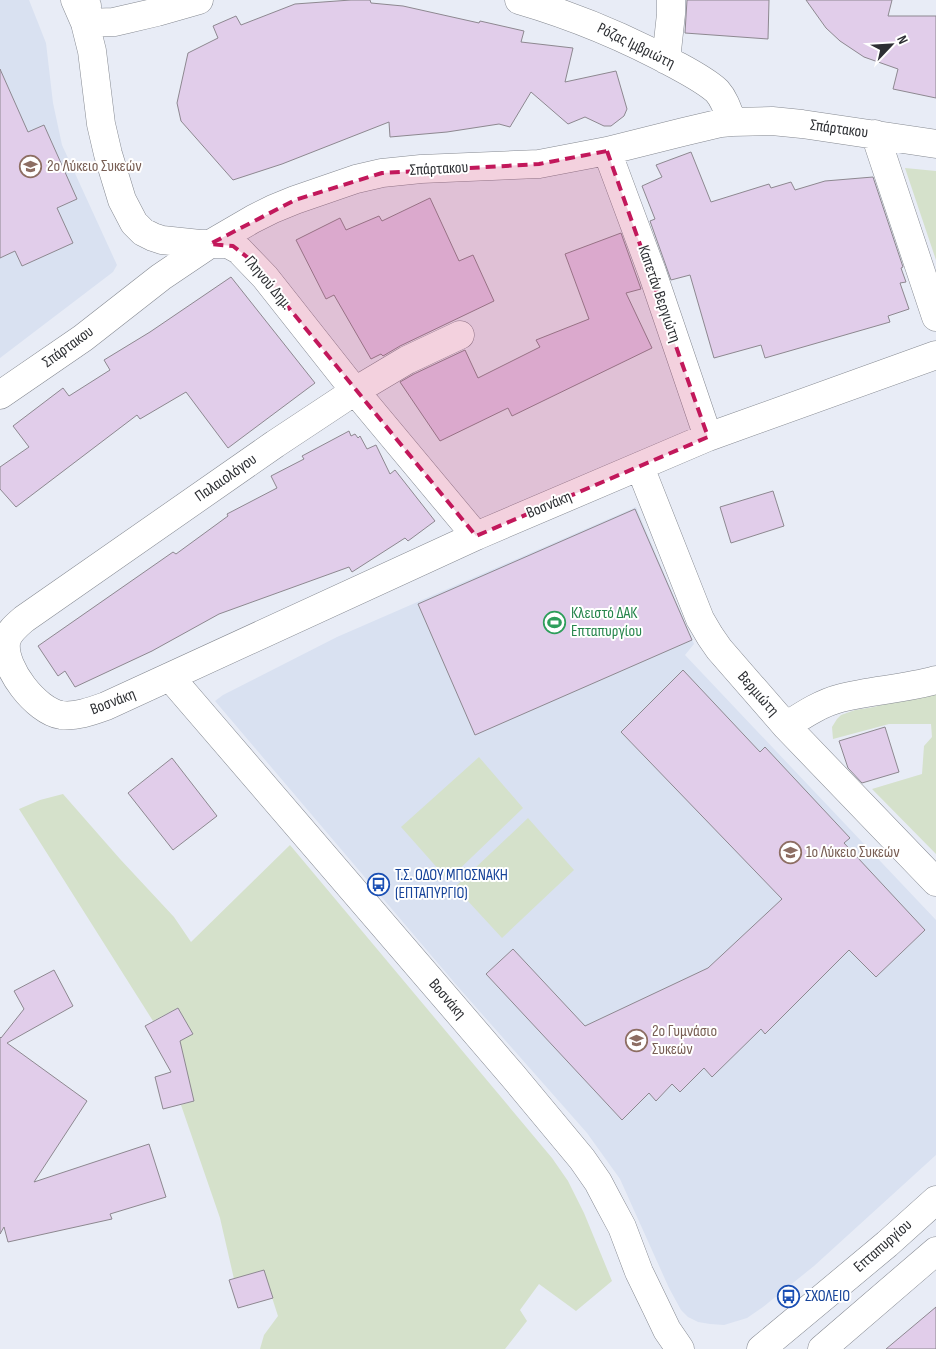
<svg xmlns="http://www.w3.org/2000/svg" width="936" height="1349" viewBox="0 0 936 1349" font-family="'Sofia Sans Condensed',sans-serif">
<rect width="100%" height="100%" fill="#e8ecf6"/>
<path fill="#d9e1f1" d="M 0,0 L 29,0 L 46,43 L 53,103 L 62,145 L 117,265 L 113,272 L 0,358 Z
M 636,507 L 694,644 L 685,655 L 936,920 L 936,1155 L 814,1266 L 763,1307 L 747,1318 L 724,1325 L 710,1324 L 698,1322 L 688,1317 L 681,1310 L 669,1288 L 620,1179 L 587,1133 L 459,988 L 215,701 L 223,695 L 337,637 Z"/>
<path fill="#d5e1cb" d="M 905,168 L 936,171 L 936,260 Z
M 936,690 L 936,854 L 872,789 L 922,774 L 924,746 L 932,737 L 931,724 L 889,724 L 833,739 L 832,727 L 837,719 L 841,715 L 855,710 L 874,707 Z
M 479,757 L 523,808 L 448,880 L 401,827 Z
M 63,794 L 120,859 L 174,917 L 191,942 L 290,845 L 552,1158 L 568,1181 L 584,1213 L 612,1281 L 576,1311 L 539,1284 L 520,1310 L 527,1321 L 505,1349 L 260,1349 L 264,1335 L 278,1316 L 263,1270 L 234,1279 L 220,1218 L 181,1105 L 194,1101 L 166,1048 L 192,1033 L 178,1008 L 153,1021 L 19,809 L 40,800 Z
M 528,818 L 574,870 L 502,938 L 455,887 Z"/>
<path fill="#e1cdea" stroke="#8d8890" d="M 351,0 L 370,0 L 371,3 L 403,6 L 479,23 L 480,21 L 524,31 L 521,42 L 573,48 L 565,82 L 616,71 L 627,109 L 624,116 L 611,126 L 604,126 L 585,117 L 568,124 L 531,92 L 510,127 L 499,124 L 447,132 L 390,137 L 389,122 L 282,164 L 233,180 L 181,121 L 177,103 L 188,53 L 218,38 L 213,26 L 236,16 L 241,25 L 295,4 Z
M 687,0 L 769,0 L 768,39 L 685,33 Z
M 806,0 L 892,0 L 888,16 L 936,16 L 936,98 L 893,89 L 898,69 L 864,57 L 840,41 L 826,28 Z
M 0,69 L 28,132 L 44,125 L 77,199 L 57,208 L 73,243 L 22,266 L 15,251 L 0,258 Z
M 691,152 L 711,202 L 769,184 L 771,188 L 791,182 L 795,190 L 825,181 L 873,177 L 903,267 L 901,268 L 906,282 L 900,283 L 909,309 L 888,316 L 890,322 L 765,358 L 761,345 L 714,358 L 690,275 L 671,280 L 650,221 L 655,219 L 642,186 L 662,177 L 656,165 Z
M 430,198 L 459,261 L 473,255 L 494,301 L 400,346 L 383,356 L 381,354 L 371,359 L 334,295 L 326,299 L 296,240 L 340,218 L 346,230 L 379,216 L 382,221 Z
M 621,233 L 641,289 L 626,293 L 652,348 L 512,416 L 508,408 L 440,441 L 400,382 L 414,374 L 465,350 L 478,378 L 540,347 L 536,340 L 589,319 L 565,254 Z
M 231,277 L 315,383 L 228,448 L 186,392 L 140,419 L 137,415 L 16,507 L 0,489 L 0,467 L 29,447 L 13,426 L 63,388 L 69,396 L 110,370 L 104,360 L 150,332 Z
M 349,431 L 351,436 L 355,434 L 358,438 L 360,436 L 367,449 L 376,445 L 390,474 L 395,470 L 435,521 L 408,541 L 405,538 L 352,572 L 349,567 L 219,614 L 152,651 L 75,687 L 65,671 L 58,676 L 38,646 L 173,552 L 176,554 L 228,516 L 227,514 L 277,488 L 271,476 L 304,459 L 302,456 Z
M 773,491 L 784,526 L 731,543 L 720,507 Z
M 635,509 L 692,640 L 475,735 L 418,604 Z
M 683,670 L 760,752 L 765,747 L 850,838 L 844,843 L 925,930 L 876,977 L 849,950 L 765,1034 L 761,1029 L 712,1077 L 704,1068 L 680,1092 L 672,1084 L 656,1101 L 649,1093 L 622,1120 L 486,974 L 513,949 L 585,1026 L 708,968 L 782,899 L 621,732 Z
M 885,727 L 899,772 L 862,783 L 848,768 L 839,741 Z
M 172,758 L 217,816 L 173,850 L 128,793 Z
M 54,970 L 73,1006 L 7,1043 L 87,1101 L 34,1182 L 149,1144 L 166,1197 L 110,1214 L 112,1219 L 8,1242 L 4,1227 L 0,1234 L 0,1037 L 1,1038 L 24,1009 L 14,991 Z
M 178,1008 L 193,1034 L 180,1041 L 194,1101 L 163,1109 L 155,1077 L 171,1072 L 145,1026 Z
M 264,1270 L 273,1298 L 238,1308 L 229,1280 Z
M 936,1307 L 936,1349 L 886,1349 Z"/>
<g fill="none" stroke-linecap="round" stroke-linejoin="round">
<defs>
<path id="minor" d="M 75,0 L 85,23 L 92,51 L 101,124 L 108,154 L 122,200 L 134,223 L 143,232 L 153,237 L 162,240 L 200,244 L 228,244 L 239,250 L 265,277 L 355,391 L 476,536
M 519,0 C 574,16 627,38 678,66 C 691,73 706,81 717,91 C 725,100 728,111 732,122
M 87,6 L 85,23 L 114,22 L 127,19 L 157,12 L 199,0
M 666,60 L 671,14 L 671,0
M 875,134 L 936,317
M 607,151 L 652,272 L 708,437
M 460,335 L 407,360 L 355,391 L 275,444 L 24,619 C 17,625 7,633 6,643 C 3,668 36,711 61,715 C 76,717 92,711 106,706 L 476,536 L 708,437 L 936,355
M 0,395 L 83,338 L 161,277 L 210,244 L 253,219 L 273,209 L 295,200 L 356,179 L 382,173 L 421,169 L 539,164 L 607,151 L 683,132 L 721,123 L 732,122 L 772,121 L 802,124 L 936,144
M 640,467 L 700,619 L 710,636 L 719,649 L 786,726 L 936,882
M 170,677 L 513,1076 L 582,1159 L 598,1182 L 608,1201 L 622,1227 L 639,1272 L 656,1307 L 667,1330 L 680,1349
M 786,726 C 803,715 821,703 841,698 C 872,690 905,689 936,680"/>
<path id="major" d="M 761,1349 L 887,1244 L 936,1200
M 822,1349 L 936,1251"/>
</defs>
<use href="#minor" stroke="#858991" stroke-width="29"/>
<use href="#major" stroke="#858991" stroke-width="29"/>
<use href="#minor" stroke="#fff" stroke-width="28"/>
<use href="#major" stroke="#fff" stroke-width="28"/>
</g>
<path fill="#c2185b" fill-opacity="0.2" stroke="#c2185b" stroke-width="4" stroke-dasharray="10 6" stroke-linejoin="round" d="M 607,151 L 708,437 L 476,536 L 247,257 L 233,246 L 210,244 L 295,200 L 382,173 L 539,164 Z"/>
<defs>
<symbol id="school-ring" viewBox="-11 -11 22 22"><circle r="9.5" fill="#fff" stroke="#8d6e63" stroke-width="1.5"/><path d="M0-5L7-2L0 1L-7-2ZM-4 1L0 2.5L4 1V4Q0 6-4 4Z" fill="#8d6e63"/></symbol>
<symbol id="stadium-ring" viewBox="-11 -11 22 22"><circle r="9.5" fill="#fff" stroke="#2e9e5b" stroke-width="1.5"/><path d="M0-5a6.5 5 0 1 0 0 10a6.5 5 0 1 0 0-10ZM-3.5-1.8h7v3.6h-7Z" fill="#2e9e5b"/></symbol>
<symbol id="bus-ring" viewBox="-11 -11 22 22"><circle r="9.5" fill="#fff" stroke="#1a4fb4" stroke-width="1.5"/><path d="M-5-6H5V4H4V6H2V4H-2V6H-4V4H-5ZM-3.5-4V0h7V-4ZM-3.5 1.2v1.5H-2V1.2ZM2 1.2v1.5H3.5V1.2Z" fill="#1a4fb4"/></symbol>
</defs>
<g fill-rule="evenodd">
<use href="#school-ring" x="18" y="154" width="25" height="25"/>
<use href="#stadium-ring" x="542" y="610" width="25" height="25"/>
<use href="#school-ring" x="778" y="840" width="25" height="25"/>
<use href="#bus-ring" x="366" y="872" width="25" height="25"/>
<use href="#school-ring" x="624" y="1028" width="25" height="25"/>
<use href="#bus-ring" x="776" y="1284" width="25" height="25"/>
</g>
<g text-anchor="middle" dominant-baseline="central" stroke-width="4" stroke-linejoin="round" paint-order="stroke">
<g font-size="16" fill="#2d2f33" stroke="#fff">
<text transform="translate(636 46) rotate(26)">Ρόζας Ιμβριώτη</text>
<text transform="translate(839 129) rotate(8)">Σπάρτακου</text>
<text transform="translate(439 169) rotate(-3)">Σπάρτακου</text>
<text transform="translate(268 283) rotate(50)">Γληνού Δημ.</text>
<text transform="translate(659 294) rotate(71)">Καπετάν Βεργιώτη</text>
<text transform="translate(68 347) rotate(-36)">Σπάρτακου</text>
<text transform="translate(226 478) rotate(-35)">Παλαιολόγου</text>
<text transform="translate(549 505) rotate(-23)">Βοσνάκη</text>
<text transform="translate(758 694) rotate(49)">Βερμιώτη</text>
<text transform="translate(113 702) rotate(-21)">Βοσνάκη</text>
<text transform="translate(447 999) rotate(49)">Βοσνάκη</text>
<text transform="translate(883 1246) rotate(-41)">Επταπυργίου</text>
</g>
<g font-size="16" fill="#785e54" stroke="#fff" text-anchor="start">
<text x="47" y="166">2ο Λύκειο Συκεών</text>
<text x="806" y="852">1ο Λύκειο Συκεών</text>
<text x="652" y="1031">2ο Γυμνάσιο<tspan x="652" dy="18">Συκεών</tspan></text>
</g>
<g font-size="16" fill="#27864d" stroke="#fff" text-anchor="start">
<text x="571" y="613">Κλειστό ΔΑΚ<tspan x="571" dy="18">Επταπυργίου</tspan></text>
</g>
<g font-size="16" fill="#164399" stroke="#fff" text-anchor="start">
<text x="395" y="875">Τ.Σ. ΟΔΟΥ ΜΠΟΣΝΑΚΗ<tspan x="395" dy="18">(ΕΠΤΑΠΥΡΓΙΟ)</tspan></text>
<text x="805" y="1296">ΣΧΟΛΕΙΟ</text>
</g>
</g>
<g transform="translate(891 45) rotate(65)" stroke="#ffffff" stroke-width="4" paint-order="stroke">
<path d="M0-4L9 19L0 12L-9 19Z" fill="#2d2f33"/>
<text y="-8" font-size="14" font-weight="bold" text-anchor="middle" fill="#2d2f33">N</text>
</g>
</svg>
